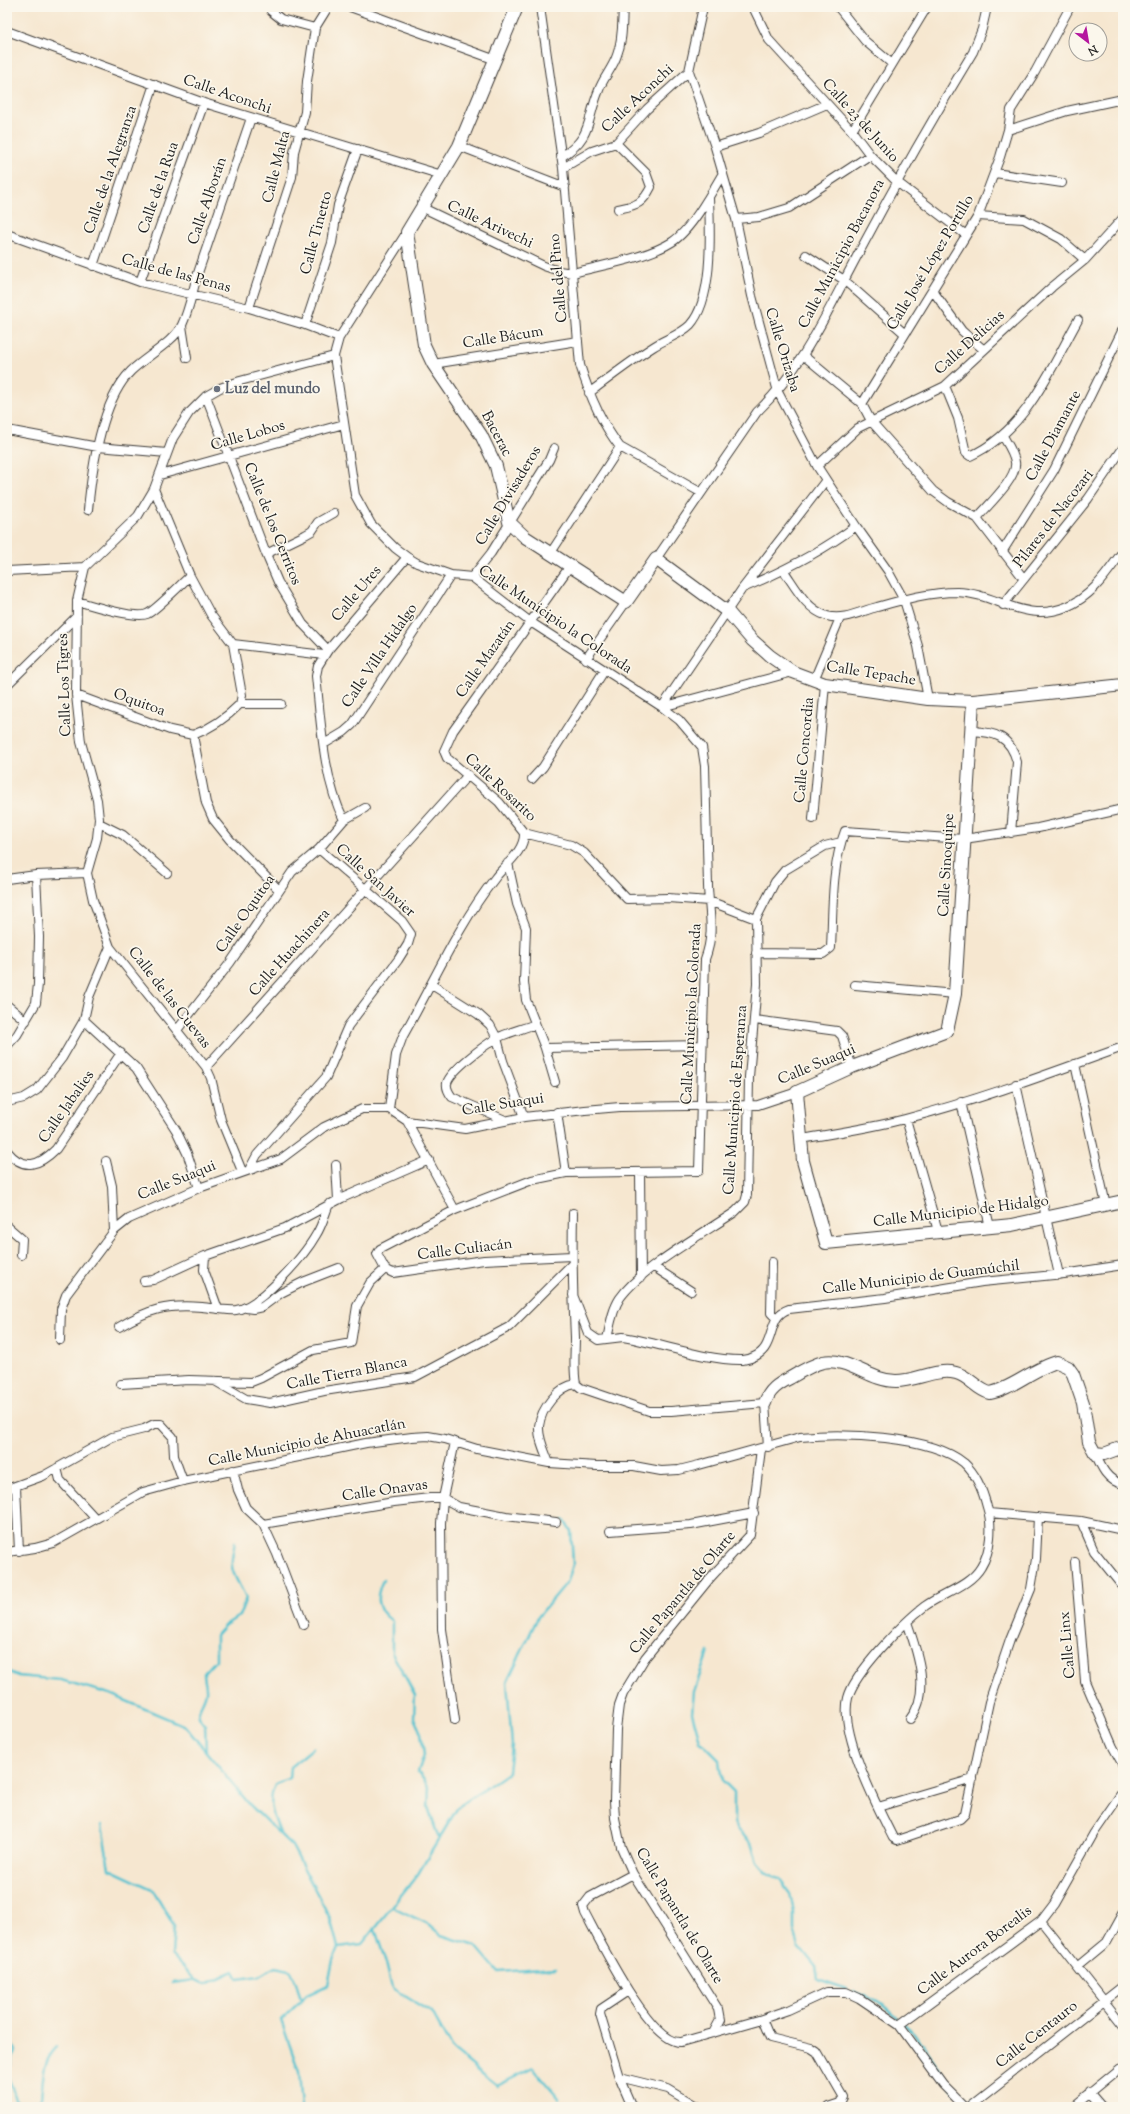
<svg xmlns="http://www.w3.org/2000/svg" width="1130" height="2114" viewBox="0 0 1130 2114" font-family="'Sorts Mill Goudy',serif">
<rect width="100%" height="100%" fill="#fbf7ec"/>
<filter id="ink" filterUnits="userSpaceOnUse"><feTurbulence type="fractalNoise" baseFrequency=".025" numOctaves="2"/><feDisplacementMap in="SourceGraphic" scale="8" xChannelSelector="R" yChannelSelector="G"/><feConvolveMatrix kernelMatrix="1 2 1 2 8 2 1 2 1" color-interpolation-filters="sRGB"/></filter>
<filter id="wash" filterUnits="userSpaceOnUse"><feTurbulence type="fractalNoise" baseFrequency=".012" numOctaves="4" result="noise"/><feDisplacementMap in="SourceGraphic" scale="16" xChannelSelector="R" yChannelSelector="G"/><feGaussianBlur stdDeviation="0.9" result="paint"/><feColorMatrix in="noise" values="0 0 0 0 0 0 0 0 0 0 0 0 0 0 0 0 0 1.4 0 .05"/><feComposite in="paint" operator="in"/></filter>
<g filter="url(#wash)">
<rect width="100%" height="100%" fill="#f6e7d0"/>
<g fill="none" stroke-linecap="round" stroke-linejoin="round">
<path stroke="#57c3d0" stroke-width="2.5" d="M 383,1580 C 375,1597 375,1609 392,1621 L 392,1653 L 415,1695 L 414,1718 L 421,1733 L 424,1755 L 418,1772 L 429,1787 L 428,1807 L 439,1839
M 708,1652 L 694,1691 L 692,1713 L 700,1741 L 720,1761 L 723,1781 L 734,1792 L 734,1823 L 752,1846 L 757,1861 L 766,1872 L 780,1880 L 790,1894 L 794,1912 L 794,1930 L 799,1946 L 816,1967 L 818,1979 L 847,1989
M 7,1671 L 18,1676 L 61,1680 L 110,1694 L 185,1726 L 250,1805 L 292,1846 L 330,1918 L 338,1947
M 206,1751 L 205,1725 C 191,1712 204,1706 206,1692 C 207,1687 204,1679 204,1673 L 216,1660 L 216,1635 L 225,1625 L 239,1616 L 246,1598 C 233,1571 228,1573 235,1542
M 102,1825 L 109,1869 L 152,1889 L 174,1926 L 172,1955 L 195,1980
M 280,1833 C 273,1815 267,1803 275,1785 L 289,1778 L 290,1767 L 313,1748
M 393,1907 L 428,1924 L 441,1935 L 476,1946 L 498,1972 L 556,1968
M 375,1929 L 386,1963 L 392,1988 L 432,2013 L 452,2049 L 497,2086 L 533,2068 L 559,2099
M 172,1983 L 195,1980 L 206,1984 L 234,1971 L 238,1979 L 259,1976 L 275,1967 L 290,1970 L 296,1982 L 301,2000
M 854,1991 L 870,1997 L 885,2007 L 914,2033 L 954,2091
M 7,2032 L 15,2051 L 7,2075 L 19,2107
M 30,2107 L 41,2099 C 43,2080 42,2061 57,2047
M 302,2107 L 299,2072 L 281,2020 L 307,1995 L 328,1985 L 333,1960 L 338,1947 L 362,1944 L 418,1874 L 458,1807 L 509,1772 L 512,1745 L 507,1682 L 538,1617 L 568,1581 L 573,1564 L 571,1531 L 564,1519"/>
</g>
</g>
<g filter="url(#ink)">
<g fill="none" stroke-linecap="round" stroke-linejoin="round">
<defs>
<path id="street" d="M 350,7 L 496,60
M 540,7 L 563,168 L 580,365 C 589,394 601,423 620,447 L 700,492
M 703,7 L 689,71 L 715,147 L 736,219 L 752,296 L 778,392 L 817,466 L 856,526 L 888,571 L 904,600 L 918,646 L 928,699
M 753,7 L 769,40 L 852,131 L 870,155 L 897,182 L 966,235
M 838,7 L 865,41 L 891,63
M 271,11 L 281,19 L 315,28 L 328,7
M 7,31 L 204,103 L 442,175
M 1008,130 L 1067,111 L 1123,99
M 852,131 L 927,7
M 616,143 L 646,173 L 651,187 C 642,205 636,205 618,209
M 459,146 L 565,187
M 715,147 L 759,133 L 827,104
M 561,157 C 593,137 586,121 599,90 C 603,78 613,68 617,55 C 623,40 622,23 623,7
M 563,168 L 592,151 L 616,143 L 647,109 L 689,71
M 995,173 L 1062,183
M 421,207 L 544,266 L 559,271 L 573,273 C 602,265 647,258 672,242 C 691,230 712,192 723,173
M 978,216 L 1024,219 L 1061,239 L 1085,260
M 736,219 L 759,217 L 789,208 L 870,155
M 407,232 L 339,338 L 334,356 L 355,495 L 371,524 L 395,548 L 407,557 L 417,563 L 451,575 L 472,577 L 529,621 L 662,707 L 679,720 L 702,747 L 705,766 C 706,806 707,846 708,886 C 709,913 715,933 705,959 L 699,1171 L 566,1173 L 532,1180 L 455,1210 L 380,1249 L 377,1254 L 385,1269 L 393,1273 L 484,1260 L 572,1256
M 7,234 L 140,282 L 249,308 L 305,325 L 339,338
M 806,255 L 844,280 L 905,334
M 93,266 L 154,84
M 140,282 L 204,103
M 933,291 L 962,331 L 984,350
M 249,308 L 292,177 L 294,152 L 305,112 L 307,81 L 315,28
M 305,325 L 332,243 L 338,205 L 358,149
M 182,326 L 187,358
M 804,356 L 862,404 L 871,421 L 933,491 L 948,502 L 977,518 L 1024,579
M 433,364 L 578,341
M 945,386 L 958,418 L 966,453 L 970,456 C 1026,431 1050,370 1078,320
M 589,393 C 610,377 631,361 653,347 C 665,339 680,335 690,325 C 714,299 710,231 709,197
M 862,404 L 978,216 L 1000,157 L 1008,130 L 1011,110 L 1035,72 L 1070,7
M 7,430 L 98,447 L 167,453
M 817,466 L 858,428 L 945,386 L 1052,287 L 1085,260 L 1123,218
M 160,475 L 344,424
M 154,489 L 190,576 L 211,615 L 233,644 L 242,695 L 240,704
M 88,510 C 92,468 101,401 131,371 C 145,357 174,342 182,325 C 190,308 193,288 199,270 C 216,219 234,169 251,118
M 977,518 C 987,506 1018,478 1015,462 C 1014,453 1007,443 1003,436
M 1002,552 L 1054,470 L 1123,329
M 266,554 L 305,535 L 312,531 L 318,522 L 334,513
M 550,554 L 620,447
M 656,559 L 757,412 C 806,365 830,305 862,247 C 897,181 934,116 973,52 L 982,29 L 987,7
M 570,566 L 453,731 L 444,751 L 447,758 L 499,802 L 524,833 L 571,845 L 584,853 L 627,899 L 668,898 L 709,901 L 756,919
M 7,571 L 85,567
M 784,571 C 796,588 806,609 827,616 C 843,621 861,611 877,607 C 902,600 930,592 957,592 C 996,593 1024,624 1066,607 C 1092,597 1107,573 1123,551
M 472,577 L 491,553 L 549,460 L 554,448
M 743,588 C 784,571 821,552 856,526
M 77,601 C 90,605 136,619 147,614 C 156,610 181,584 190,576
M 1003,605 L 1088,499 L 1123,448
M 233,644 L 324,655
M 328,650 L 407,557
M 586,659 L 626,602
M 814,680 L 840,618
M 7,685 L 77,616
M 76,695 L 170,730 L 193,735
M 662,707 L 742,589 L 826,480
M 662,707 L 793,672
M 971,731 C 995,732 1010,736 1017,762 L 1011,833
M 193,735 L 206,803 L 213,819 L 230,840 L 279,890
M 193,735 C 212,728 226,718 240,704 L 281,704
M 324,744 L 344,732 L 352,725 L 451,575
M 532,779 L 543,767 L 604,671
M 813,819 L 825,684
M 344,820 L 365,808
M 99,823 L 123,835 L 167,873
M 508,863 L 517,904 L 526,928 L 524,982 L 526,1000 L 545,1048 L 555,1082
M 7,879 L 36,875 L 87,873
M 110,947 L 206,1067
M 756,953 L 823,954 L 831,948 C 833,910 831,867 845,831 L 964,839 L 1038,828 L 1123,809
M 432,985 L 478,1014 L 490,1025 L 497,1038 L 503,1061 L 524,1117
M 855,985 L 955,994
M 7,1005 L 26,1021
M 84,1020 L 136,1068 L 176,1130 L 187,1153 L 199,1188
M 755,1020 L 837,1031 L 842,1036 L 852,1067
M 177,1030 L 230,963 L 292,872 L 319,849 L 344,820 C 323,779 321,722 316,676 L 318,666 L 328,650 L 303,624 L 278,582 L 266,554 L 206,396
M 7,1046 L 17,1035 L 36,1003 L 38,984 L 39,937 L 36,875
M 545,1048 L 702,1045
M 1075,1064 L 1106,1205
M 1016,1084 L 1059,1275
M 7,1102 L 24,1098 L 37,1090 L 62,1058 L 84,1020 L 89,997 L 110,947 L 93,900 L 87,873 L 97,838 L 99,819 L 97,800 L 81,742 L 76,695 L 77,601 L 85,567 L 138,516 L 154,489 L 173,438 L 189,413 L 206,396 L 220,388 L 240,381 L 334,356
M 961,1102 L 990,1227
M 389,1109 L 396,1055 L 403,1036 C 433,983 458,925 495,878 C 505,865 525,851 524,833
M 557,1112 L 566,1173
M 906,1119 L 938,1231
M 505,1120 L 452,1097 C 449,1093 446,1088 447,1083 C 451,1070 485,1045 497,1038 C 509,1032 523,1029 535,1024
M 407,1121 L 455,1210
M 801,1139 C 836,1133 871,1128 905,1119 C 979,1100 1051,1073 1123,1047
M 7,1151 C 24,1172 40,1165 56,1149 L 121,1053
M 106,1161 L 112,1186 L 114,1231
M 336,1165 L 338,1200
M 250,1168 L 257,1155 L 326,1077 L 348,1026 L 398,960 L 408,944 L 411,934 L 402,921 L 319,849
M 242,1171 L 221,1120 L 211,1078 L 206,1067 L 468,775
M 640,1172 L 641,1277
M 573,1213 C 572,1255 573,1296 575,1337 C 575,1353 573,1368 576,1384 L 581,1388 L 649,1411 L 671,1411 L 765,1403 L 768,1447
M 7,1226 L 22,1239 L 21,1255
M 205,1256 L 204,1270 L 218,1309
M 772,1262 L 771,1313 L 776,1318
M 654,1267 L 691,1291
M 144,1281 L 153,1280 L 205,1256 L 285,1228 L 342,1198 L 429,1160
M 573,1295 L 588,1333 L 598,1340 L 623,1337 L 634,1339 C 666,1346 711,1361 743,1360 C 752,1359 762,1354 766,1346 C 774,1332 771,1315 789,1309 L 885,1298 L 982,1282 L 1064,1274 L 1123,1265
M 246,1308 L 253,1309 L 262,1307 L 281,1293 L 303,1282 L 339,1268
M 119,1327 C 149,1309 167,1304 202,1307 C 213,1308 225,1311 236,1310 C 260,1307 304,1256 316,1235 C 322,1226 325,1214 329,1204
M 607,1339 C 610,1326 612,1310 620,1298 C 641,1268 704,1233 735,1212 L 745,1202 L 747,1195 L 749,1077 L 757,984 L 756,919 L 775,882 L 785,870 L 825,846 L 841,842
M 60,1340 L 61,1309 L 66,1295 L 114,1231 L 129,1219 L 199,1188 L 281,1159 L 324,1127 L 362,1109 L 389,1109 L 407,1121 L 465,1129 L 524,1117 L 585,1110 L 620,1107 L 758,1105 L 797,1092
M 215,1381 L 246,1399 L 270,1403 L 324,1391 L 415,1377 L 509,1327 L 572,1264
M 121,1384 L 189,1380 L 251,1382 L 261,1378 L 313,1350 L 351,1343 L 357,1306 L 370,1283 L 385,1269
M 455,1442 L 443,1498 L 441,1523 L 442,1629 L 455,1720
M 1095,1453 C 1101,1467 1107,1481 1123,1484
M 549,1463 C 545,1452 538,1438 539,1426 C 541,1409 558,1386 576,1384
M 57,1468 L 60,1480 L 95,1518
M 233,1470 L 238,1490 L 246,1508 L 263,1524 L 277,1554 L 304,1625
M 16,1487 L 19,1551
M 7,1489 L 43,1476 L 112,1437 L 144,1429 L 154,1424 L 161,1424 L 173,1437 L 174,1456 L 183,1481
M 989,1513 L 1081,1521 L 1123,1530
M 1081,1521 L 1094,1551 L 1123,1587
M 263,1524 L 394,1502 L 430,1498 L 443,1498 L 459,1507 L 506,1516 L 556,1522
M 610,1531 L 691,1525 L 754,1513
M 7,1552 L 35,1548 L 53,1543 L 143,1492 L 183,1481 L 366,1443 L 412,1437 L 428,1436 L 445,1439 L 477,1449 L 549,1463 L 597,1466 L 634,1466 L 661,1471 L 679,1470 L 699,1465 L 800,1437 C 843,1433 930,1435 964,1463 C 976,1474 983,1491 987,1507 C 993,1525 991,1551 981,1567 C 970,1586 943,1593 925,1606 C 904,1622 854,1673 848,1698 C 839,1733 877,1806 893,1838 L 897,1840 L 960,1819 L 965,1814 L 989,1702 L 1010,1640 L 1031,1589 L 1036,1559 L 1038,1517
M 1075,1562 L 1085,1681 L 1113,1747 L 1123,1765
M 907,1622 C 917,1651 932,1692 910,1719
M 878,1807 L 973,1779
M 633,1874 L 590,1897 L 583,1906 L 585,1913 C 599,1939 650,2044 681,2042 L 762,2019
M 1041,1921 L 1123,2025
M 1078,1966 L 1107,1942 L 1123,1913
M 628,1991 L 601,2009 L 600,2014 L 619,2077 L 632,2107
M 899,2025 L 1041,1921 L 1054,1904 L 1094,1833 L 1123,1791
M 713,2033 L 720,2020 L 718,2009 L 633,1874 L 621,1847 L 615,1818 L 614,1801 L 616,1729 L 619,1705 L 623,1694 L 645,1658 L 711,1577 L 750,1535 L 761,1449
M 619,2077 L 668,2089 L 698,2107
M 1090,2092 L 1103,2107
M 828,2107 L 840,2103 L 843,2097 L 817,2052 L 811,2048 L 770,2038 L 762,2019 L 788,2010 L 827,1992 L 846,1992 L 859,1998 L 899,2025 L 943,2085 L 965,2107
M 969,2107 L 1123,1986
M 1073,2107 L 1123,2066"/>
<path id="secondary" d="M 517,7 L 459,146 L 407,232 L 424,345 L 433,364 L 481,435 L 496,466 L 509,522 L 525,537 L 626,602 L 656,559 L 728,612 L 752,640 L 770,656 L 793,672 L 825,684 L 928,699 L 973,701 L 1123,685
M 973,701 L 955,994 L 947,1031 L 852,1067 L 797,1092 L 803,1161 L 826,1243 L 1012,1225 L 1123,1201
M 765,1403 C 769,1390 778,1384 790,1378 C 800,1372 811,1365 823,1362 C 848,1357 870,1381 896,1381 C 916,1381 936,1368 956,1373 C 969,1376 977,1390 990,1393 C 1010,1390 1034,1368 1057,1362 L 1068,1367 L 1073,1374 L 1083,1403 L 1089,1442 L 1095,1453 L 1104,1454 L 1123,1447"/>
</defs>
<use href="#street" stroke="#3d3a37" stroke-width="10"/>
<use href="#secondary" stroke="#3d3a37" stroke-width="14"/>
<use href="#street" stroke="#fff" stroke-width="8"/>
<use href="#secondary" stroke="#fff" stroke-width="12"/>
</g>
</g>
<circle fill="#6b7280" stroke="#fbf7ec" stroke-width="1.5" cx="217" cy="389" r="4"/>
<g text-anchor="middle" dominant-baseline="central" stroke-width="3.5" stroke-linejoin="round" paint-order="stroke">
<g font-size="15" fill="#1c1c1c" stroke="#fbf7ec">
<text transform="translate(227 95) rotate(19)">Calle Aconchi</text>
<text transform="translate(638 99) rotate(-43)">Calle Aconchi</text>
<text transform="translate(860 121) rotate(48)">Calle 23 de Junio</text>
<text transform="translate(277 167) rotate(-76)">Calle Malta</text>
<text transform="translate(111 170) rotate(-71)">Calle de la Alegranza</text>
<text transform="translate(159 188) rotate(-71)">Calle de la Rua</text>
<text transform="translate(208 201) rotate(-71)">Calle Alborán</text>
<text transform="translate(490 225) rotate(25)">Calle Arivechi</text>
<text transform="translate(317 233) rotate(-75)">Calle Tinetto</text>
<text transform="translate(842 254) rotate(-62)">Calle Municipio Bacanora</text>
<text transform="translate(931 263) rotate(-59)">Calle José López Portillo</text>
<text transform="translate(176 274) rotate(15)">Calle de las Penas</text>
<text transform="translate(559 278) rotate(-95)">Calle del Pino</text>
<text transform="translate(503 338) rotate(-9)">Calle Bácum</text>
<text transform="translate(970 343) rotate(-42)">Calle Delicias</text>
<text transform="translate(782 350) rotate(73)">Calle Orizaba</text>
<text transform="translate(496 434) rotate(62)">Bacerac</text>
<text transform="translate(248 436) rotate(-16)">Calle Lobos</text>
<text transform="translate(1054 436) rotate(-62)">Calle Diamante</text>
<text transform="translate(509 496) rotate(-59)">Calle Divisaderos</text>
<text transform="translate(1054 519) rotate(-52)">Pilares de Nacozari</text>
<text transform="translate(272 524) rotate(68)">Calle de los Cerritos</text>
<text transform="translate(357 594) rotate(-50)">Calle Ures</text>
<text transform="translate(555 620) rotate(34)">Calle Municipio la Colorada</text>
<text transform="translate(380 656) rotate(-56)">Calle Villa Hidalgo</text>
<text transform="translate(486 659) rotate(-55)">Calle Mazatán</text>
<text transform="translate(871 674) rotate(9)">Calle Tepache</text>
<text transform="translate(65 685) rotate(-92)">Calle Los Tigres</text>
<text transform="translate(139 703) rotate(20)">Oquitoa</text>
<text transform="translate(805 750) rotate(-85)">Calle Concordia</text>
<text transform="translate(500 788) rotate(43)">Calle Rosarito</text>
<text transform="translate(947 865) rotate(-87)">Calle Sinoquipe</text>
<text transform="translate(375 881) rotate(42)">Calle San Javier</text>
<text transform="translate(246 914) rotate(-55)">Calle Oquitoa</text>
<text transform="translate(290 953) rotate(-48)">Calle Huachinera</text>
<text transform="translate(169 998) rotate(52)">Calle de las Cuevas</text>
<text transform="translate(692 1014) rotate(-87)">Calle Municipio la Colorada</text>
<text transform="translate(817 1065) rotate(-23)">Calle Suaqui</text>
<text transform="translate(736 1100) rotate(-86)">Calle Municipio de Esperanza</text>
<text transform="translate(503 1105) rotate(-9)">Calle Suaqui</text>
<text transform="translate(67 1107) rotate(-55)">Calle Jabalies</text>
<text transform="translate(177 1181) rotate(-22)">Calle Suaqui</text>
<text transform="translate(961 1212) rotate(-7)">Calle Municipio de Hidalgo</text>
<text transform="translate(465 1250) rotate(-7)">Calle Culiacán</text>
<text transform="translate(921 1278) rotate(-7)">Calle Municipio de Guamúchil</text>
<text transform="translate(347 1374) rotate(-11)">Calle Tierra Blanca</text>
<text transform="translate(307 1443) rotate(-11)">Calle Municipio de Ahuacatlán</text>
<text transform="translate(385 1491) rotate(-8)">Calle Onavas</text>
<text transform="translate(683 1593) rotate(-50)">Calle Papantla de Olarte</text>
<text transform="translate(1068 1645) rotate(-95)">Calle Linx</text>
<text transform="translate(679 1916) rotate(59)">Calle Papantla de Olarte</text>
<text transform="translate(975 1951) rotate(-37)">Calle Aurora Borealis</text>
<text transform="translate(1037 2035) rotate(-38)">Calle Centauro</text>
</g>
<g font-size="15" font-weight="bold" fill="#5b616d" stroke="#fbf7ec" text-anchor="start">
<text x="225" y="389">Luz del mundo</text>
</g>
</g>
<rect width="1130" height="2114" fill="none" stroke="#fbf7ec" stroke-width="24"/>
<g transform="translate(1088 42) rotate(149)"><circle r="19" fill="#fbf7ec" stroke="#a29f99"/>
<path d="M0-3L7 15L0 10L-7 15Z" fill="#b5179e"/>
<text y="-6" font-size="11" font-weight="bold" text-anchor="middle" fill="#1c1c1c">N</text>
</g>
</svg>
